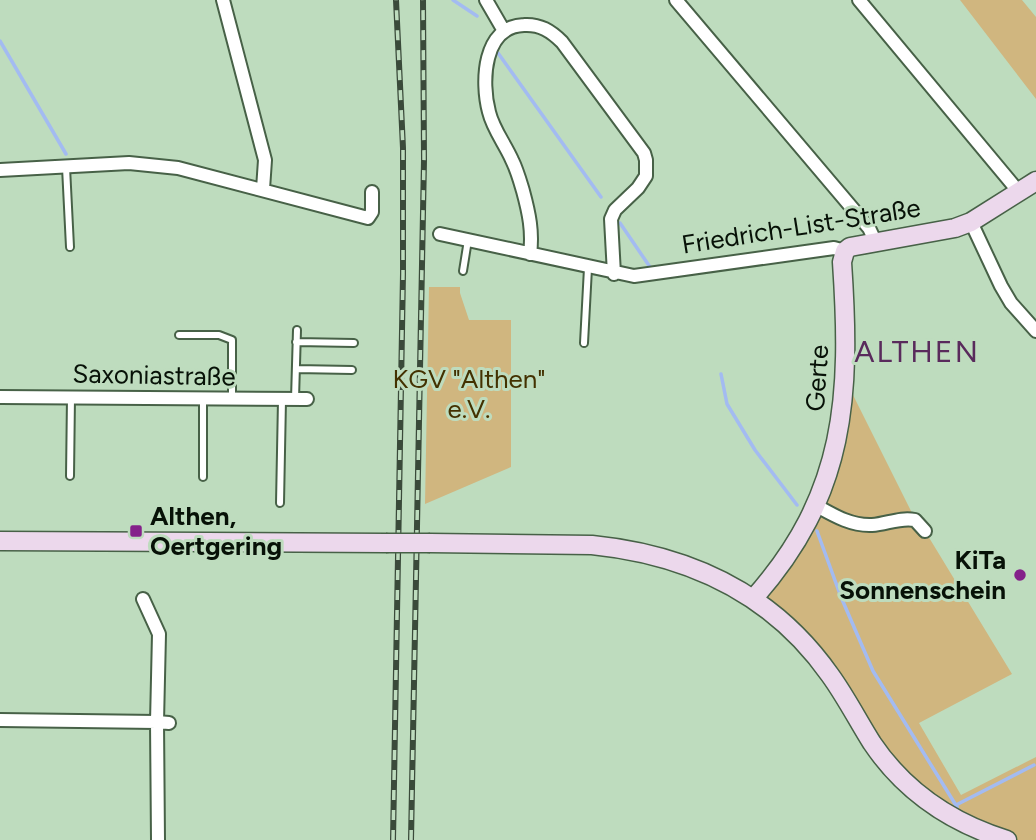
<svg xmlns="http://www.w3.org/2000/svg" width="1036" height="840" viewBox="0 0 1036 840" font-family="Figtree,sans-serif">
<rect width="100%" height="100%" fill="#bedcbe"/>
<path fill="#d0b67f" d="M 960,0 L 1022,0 L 1036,17 L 1036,99 Z
M 429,287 L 460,287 L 460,293 L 469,320 L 511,320 L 511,467 L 425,504 Z
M 846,381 L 915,519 L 925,531 L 1012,674 L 919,723 L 961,795 L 1036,757 L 1036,840 L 1007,840 L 914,790 L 830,675 L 753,599 L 815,505 Z"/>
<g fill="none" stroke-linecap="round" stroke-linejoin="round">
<path stroke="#a3bbf1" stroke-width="3.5" d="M 453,0 L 477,16
M 0,41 L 66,154
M 498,53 L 601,197
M 620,223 L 652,270
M 721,374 L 727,404 L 755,450 L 797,505
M 817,531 L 841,597 L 873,671 L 957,807
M 956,805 L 1034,765"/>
<defs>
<path id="lane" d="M 66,167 L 70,247
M 463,271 L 468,240
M 179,335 L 219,335 L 232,340 L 232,399
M 296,342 L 354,343
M 584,343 L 588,268
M 296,369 L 352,370
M 203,399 L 203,477
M 295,399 L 297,330
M 70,476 L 71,397
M 280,503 L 282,400"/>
<path id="street" d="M 223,0 L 265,160 L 263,189
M 486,0 L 504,31
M 676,0 L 869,228 L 875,241
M 859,0 L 1018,191
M 0,170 L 129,163 L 178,168 L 368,218 L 372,212 L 372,192
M 971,222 L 1001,286 L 1011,303 L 1036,331
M 440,234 L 634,276 L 834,248 L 845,251
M 530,254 C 533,232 529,213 523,191 C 520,181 517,170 512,160 C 505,144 493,129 489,112 C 481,82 483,26 524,25 C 540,24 551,31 562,42 L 644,153 L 646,160 L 646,176 L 638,188 L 615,210 L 611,219 L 614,274
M 0,397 L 307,399
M 815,505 C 833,515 851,526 872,525 C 887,524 900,517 915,520 L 925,531
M 143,599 L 159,634 L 157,722 L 169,723
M 0,720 L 157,722 L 158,840"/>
<path id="secondary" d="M 0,541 L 386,543
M 430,543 L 592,545 C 690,555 773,594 830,675 C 846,697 858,721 872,743 C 905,792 952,823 1007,840
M 753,599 C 847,494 851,395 842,262 L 845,251 L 850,247 L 955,228 L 971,222 L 1036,181"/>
</defs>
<use href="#lane" stroke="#476147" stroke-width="10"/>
<use href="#street" stroke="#476147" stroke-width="16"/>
<use href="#secondary" stroke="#476147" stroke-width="21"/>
<use href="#lane" stroke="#fff" stroke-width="6"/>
<use href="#street" stroke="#fff" stroke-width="12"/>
<use href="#secondary" stroke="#ecd8ec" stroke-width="18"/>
<defs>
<path id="rail" d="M 393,840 L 403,274 L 403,148 L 396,0
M 411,840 L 424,160 L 423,0"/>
</defs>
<use href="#rail" stroke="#3a4a3a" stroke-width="6"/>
<use href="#rail" stroke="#bedcbe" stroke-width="3.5" stroke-dasharray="10" stroke-linecap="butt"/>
<defs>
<path id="secondary-bridge" d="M 386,543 L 430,543"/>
</defs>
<use href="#secondary-bridge" stroke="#476147" stroke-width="21" stroke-linecap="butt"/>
<use href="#secondary-bridge" stroke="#ecd8ec" stroke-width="18"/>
</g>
<g fill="#84218a" stroke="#bedcbe" stroke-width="2.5">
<rect x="129" y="524" width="14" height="14" rx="3.5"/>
<circle cx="1020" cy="575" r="7"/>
</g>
<g text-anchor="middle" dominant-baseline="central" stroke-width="6" stroke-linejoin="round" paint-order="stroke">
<g font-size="26" fill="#071107" stroke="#bedcbe">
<text transform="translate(801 226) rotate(-9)">Friedrich-List-Straße</text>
<text transform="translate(154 375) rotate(1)">Saxoniastraße</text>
<text transform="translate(817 378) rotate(-86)">Gerte</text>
</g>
<g font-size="26" fill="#433100" stroke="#bedcbe">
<text x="469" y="379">KGV "Althen"<tspan x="469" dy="30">e.V.</tspan></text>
</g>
<g font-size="26" font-weight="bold" fill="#071107" stroke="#bedcbe" text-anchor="start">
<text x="150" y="516">Althen,<tspan x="150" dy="30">Oertgering</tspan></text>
<text x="1006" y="560" text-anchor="end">KiTa<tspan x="1006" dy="30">Sonnenschein</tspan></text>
</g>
<g font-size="30" letter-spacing="2" fill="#592a5c" stroke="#bedcbe">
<text x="917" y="351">ALTHEN</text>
</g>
</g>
</svg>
